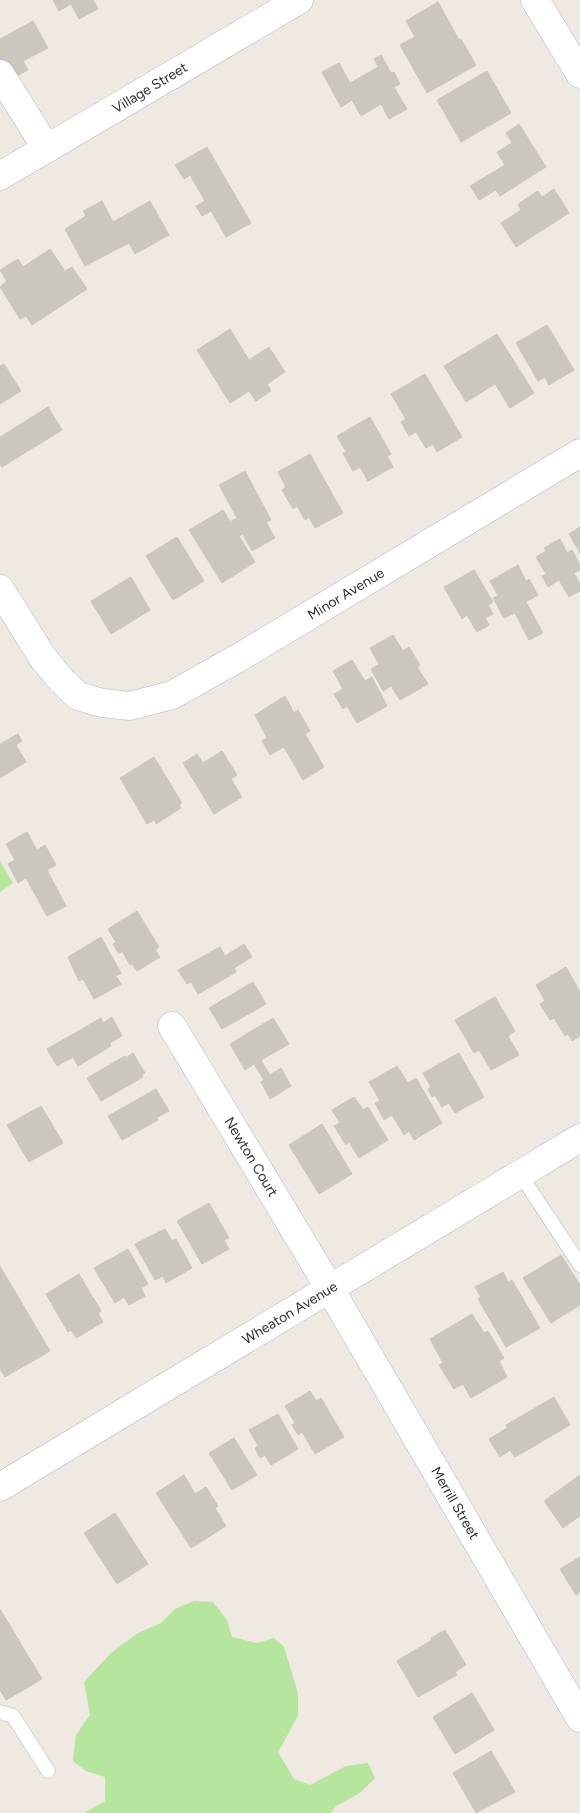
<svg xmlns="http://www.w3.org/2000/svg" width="580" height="1813" viewBox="0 0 580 1813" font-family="Figtree,sans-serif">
<rect width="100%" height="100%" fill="#efe9e1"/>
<path fill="#b6e59e" d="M 0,861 L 13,883 L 0,892 Z
M 194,1601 L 213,1602 L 227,1620 L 232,1637 L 257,1643 L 274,1638 L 284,1647 L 298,1693 L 298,1716 L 278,1752 L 294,1779 L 310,1785 L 346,1766 L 368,1763 L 375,1778 L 360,1793 L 336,1806 L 331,1813 L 84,1813 L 105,1801 L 105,1777 L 86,1771 L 73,1761 L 76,1735 L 90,1715 L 84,1682 L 111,1653 L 138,1633 L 161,1623 L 175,1609 Z"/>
<path fill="#cbc7bf" stroke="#cbc5ba" d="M 53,0 L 93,0 L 98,9 L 79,19 L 71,4 L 59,11 Z
M 438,2 L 459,40 L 461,39 L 476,65 L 427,93 L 400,45 L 415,37 L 406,21 Z
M 33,21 L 48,48 L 23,61 L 28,70 L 11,79 L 0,75 L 0,39 Z
M 381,55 L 391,73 L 394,72 L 400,84 L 394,87 L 407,109 L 389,119 L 381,104 L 361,116 L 352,100 L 341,107 L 322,72 L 339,63 L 350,83 L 378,67 L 374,59 Z
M 487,71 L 511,113 L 461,142 L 437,100 Z
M 519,124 L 546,167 L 500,196 L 496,190 L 479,200 L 470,186 L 505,165 L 497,152 L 512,143 L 506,133 Z
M 207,147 L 251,223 L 226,237 L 211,211 L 202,216 L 196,206 L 205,201 L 190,175 L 184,179 L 175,165 Z
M 554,189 L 569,213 L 516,247 L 501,223 L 521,210 L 518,204 L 538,191 L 542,197 Z
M 102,201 L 113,222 L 150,201 L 169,235 L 135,254 L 129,243 L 85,266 L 65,229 L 86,216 L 83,211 Z
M 50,249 L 65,271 L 72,267 L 87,289 L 32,325 L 26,316 L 20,319 L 0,287 L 7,281 L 0,270 L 18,259 L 23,267 Z
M 547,325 L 574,370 L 549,385 L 545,377 L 538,381 L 516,343 Z
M 230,329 L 249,360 L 269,347 L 285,372 L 267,384 L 271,391 L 256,401 L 249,391 L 230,403 L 197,350 Z
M 497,334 L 534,393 L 510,408 L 495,384 L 466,402 L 444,366 Z
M 4,364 L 21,391 L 0,404 L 0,366 Z
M 425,374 L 462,437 L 437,452 L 433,444 L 426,448 L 416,432 L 409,436 L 401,422 L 406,419 L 391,394 Z
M 48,407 L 62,430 L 2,467 L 0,464 L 0,437 Z
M 370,417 L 391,454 L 387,456 L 393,467 L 368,481 L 360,467 L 353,471 L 343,453 L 346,452 L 337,436 Z
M 310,454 L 343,513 L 315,528 L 309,517 L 305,520 L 297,506 L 293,509 L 282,490 L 286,487 L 278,472 Z
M 245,471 L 271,520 L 266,522 L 275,538 L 252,551 L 243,534 L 239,536 L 231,521 L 237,518 L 219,485 Z
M 223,510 L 255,562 L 222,583 L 189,530 Z
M 580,527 L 580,553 L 569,534 Z
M 177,537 L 204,581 L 173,600 L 146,556 Z
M 560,539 L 567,553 L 572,550 L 580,565 L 580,570 L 574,573 L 580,584 L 580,591 L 569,597 L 559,580 L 548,587 L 542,576 L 546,574 L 536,557 L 546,551 L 544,548 Z
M 518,565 L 526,581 L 529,579 L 538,595 L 526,602 L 543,633 L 529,640 L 515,613 L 504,618 L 493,598 L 498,596 L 490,581 Z
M 474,570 L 493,602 L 488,605 L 493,614 L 485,618 L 489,625 L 477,632 L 467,615 L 462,619 L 444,587 Z
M 131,577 L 150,610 L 111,634 L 91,601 Z
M 393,635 L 403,651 L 409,647 L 420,665 L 417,667 L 428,684 L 400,700 L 391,686 L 383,691 L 371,669 L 379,664 L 370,648 Z
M 352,660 L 365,681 L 372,677 L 387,706 L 357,723 L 347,706 L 343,709 L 334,694 L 343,689 L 333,671 Z
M 285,696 L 294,713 L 298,710 L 310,731 L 305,734 L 324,767 L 303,780 L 284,747 L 270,755 L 262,741 L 267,738 L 255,715 Z
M 18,734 L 22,741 L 16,745 L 26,762 L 0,778 L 0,744 Z
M 222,751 L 237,775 L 231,779 L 242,797 L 214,814 L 183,763 L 197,754 L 203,763 Z
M 154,757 L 182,803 L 179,805 L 181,808 L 156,824 L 154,820 L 147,824 L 120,778 Z
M 27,832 L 37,850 L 45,845 L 56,865 L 47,870 L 66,906 L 47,916 L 26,878 L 18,883 L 8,864 L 15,860 L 6,844 Z
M 137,911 L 159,947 L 155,950 L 160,957 L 137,971 L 132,964 L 130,965 L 122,951 L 119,954 L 113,944 L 116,942 L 108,929 Z
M 101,937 L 121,973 L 116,976 L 121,984 L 94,999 L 83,979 L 79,981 L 68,957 Z
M 244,944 L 252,957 L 234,968 L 236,972 L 198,994 L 191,982 L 187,984 L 178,970 L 220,947 L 225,956 Z
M 566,967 L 580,992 L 580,1036 L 572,1041 L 568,1034 L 565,1036 L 554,1018 L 550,1020 L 540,1004 L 545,1001 L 536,985 Z
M 253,982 L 266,1004 L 222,1029 L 209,1008 Z
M 495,997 L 515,1031 L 508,1036 L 519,1055 L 491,1070 L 479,1050 L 474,1053 L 455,1020 Z
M 112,1017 L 122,1036 L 110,1043 L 111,1046 L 78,1066 L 73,1057 L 57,1066 L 47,1049 L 101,1018 L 103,1023 Z
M 273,1018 L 289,1044 L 261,1060 L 270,1075 L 281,1068 L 291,1086 L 270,1099 L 261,1082 L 264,1080 L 254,1064 L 245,1070 L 230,1044 Z
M 133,1053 L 145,1073 L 142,1074 L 143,1077 L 101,1101 L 87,1078 L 125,1056 L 126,1058 Z
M 459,1053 L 484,1097 L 455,1113 L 449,1103 L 442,1107 L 435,1095 L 432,1097 L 428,1089 L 431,1087 L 423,1073 Z
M 397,1066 L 408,1083 L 416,1078 L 442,1123 L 414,1140 L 409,1131 L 404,1135 L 392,1115 L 384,1120 L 375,1103 L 380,1101 L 369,1082 Z
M 156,1089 L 169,1111 L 156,1118 L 158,1120 L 122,1140 L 108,1116 Z
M 354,1097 L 363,1110 L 368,1107 L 388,1140 L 359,1158 L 349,1142 L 346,1145 L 334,1126 L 340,1123 L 332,1110 Z
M 41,1106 L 63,1143 L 29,1162 L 7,1125 Z
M 322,1124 L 352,1174 L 319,1194 L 289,1145 Z
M 209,1203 L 229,1238 L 224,1240 L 229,1249 L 202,1264 L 177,1221 Z
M 165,1229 L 172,1241 L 176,1239 L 192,1268 L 166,1283 L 163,1276 L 155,1280 L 135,1244 Z
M 128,1249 L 148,1284 L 141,1288 L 145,1296 L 129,1305 L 124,1297 L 115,1303 L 94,1268 Z
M 561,1255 L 580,1285 L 580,1305 L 551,1323 L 523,1278 Z
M 0,1266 L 50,1351 L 5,1377 L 0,1369 Z
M 503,1272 L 508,1282 L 512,1280 L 540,1328 L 506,1347 L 478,1299 L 481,1297 L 475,1287 Z
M 79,1274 L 101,1311 L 98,1313 L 103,1322 L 76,1338 L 71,1330 L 68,1332 L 46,1294 Z
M 472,1314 L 484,1333 L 488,1331 L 504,1358 L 499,1361 L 507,1377 L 471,1398 L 463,1384 L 454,1389 L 439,1365 L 443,1363 L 430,1339 Z
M 310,1391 L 316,1401 L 321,1398 L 344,1437 L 315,1454 L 302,1432 L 298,1435 L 292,1425 L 295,1423 L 285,1406 Z
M 554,1397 L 570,1425 L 515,1457 L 510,1450 L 500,1457 L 489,1439 L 507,1428 L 506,1425 Z
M 278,1414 L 298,1449 L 271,1465 L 265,1455 L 260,1458 L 255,1448 L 258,1445 L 249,1430 Z
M 234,1438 L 257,1475 L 232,1490 L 209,1453 Z
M 184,1475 L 195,1494 L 206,1487 L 218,1506 L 215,1508 L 226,1526 L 191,1548 L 156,1493 Z
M 580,1475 L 580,1516 L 563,1528 L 544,1501 Z
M 115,1513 L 148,1564 L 117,1584 L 84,1533 Z
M 580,1557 L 580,1592 L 576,1595 L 560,1569 Z
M 0,1609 L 42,1679 L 6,1700 L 0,1690 Z
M 445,1630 L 466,1665 L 455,1672 L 457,1675 L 418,1697 L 397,1661 L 432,1640 L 431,1638 Z
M 472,1693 L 494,1730 L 455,1754 L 433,1717 Z
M 491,1751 L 515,1792 L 476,1813 L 453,1773 Z"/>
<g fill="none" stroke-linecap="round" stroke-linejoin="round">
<defs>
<path id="lane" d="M 520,1174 L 580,1265
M 0,1712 L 13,1716 L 48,1771"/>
<path id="street" d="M 535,0 L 580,74
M 0,74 L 47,149
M 0,176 L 299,0
M 0,589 L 43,658 L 62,681 L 78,696 L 102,703 L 130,706 L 172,695 L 240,657 L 580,453
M 172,1026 L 330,1289 L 580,1718
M 0,1487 L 580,1138"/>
</defs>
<use href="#lane" stroke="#b4b7c1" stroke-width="15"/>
<use href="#street" stroke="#b4b7c1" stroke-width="29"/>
<use href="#lane" stroke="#fff" stroke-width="14"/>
<use href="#street" stroke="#fff" stroke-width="28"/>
</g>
<g text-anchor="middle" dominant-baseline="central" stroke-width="5" stroke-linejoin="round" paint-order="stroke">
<g font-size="14" fill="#2e2e2e" stroke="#fff">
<text transform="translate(150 88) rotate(-31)">Village Street</text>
<text transform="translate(346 594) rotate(-31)">Minor Avenue</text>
<text transform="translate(251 1157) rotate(59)">Newton Court</text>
<text transform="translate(290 1313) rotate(-31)">Wheaton Avenue</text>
<text transform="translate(455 1503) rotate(60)">Merrill Street</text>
</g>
</g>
</svg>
